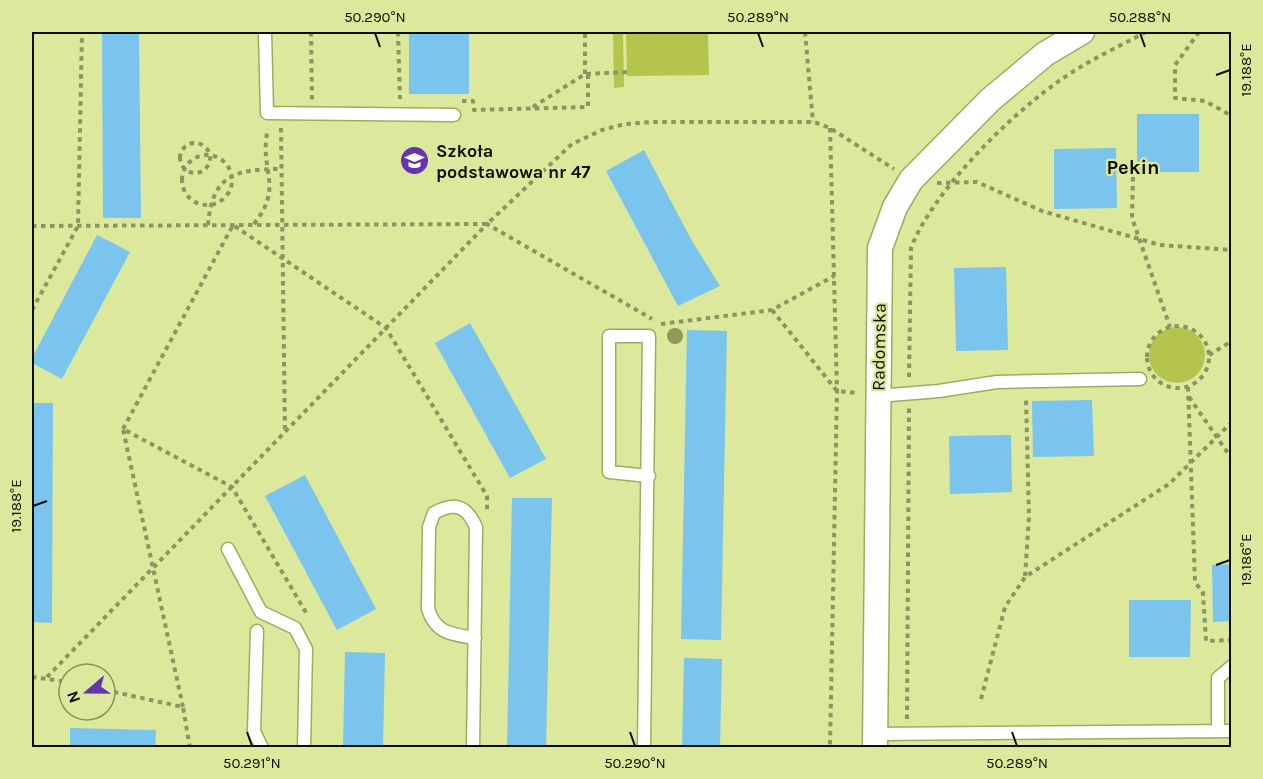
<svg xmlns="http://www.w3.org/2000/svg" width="1263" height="779" viewBox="0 0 1263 779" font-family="Karla,sans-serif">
<rect width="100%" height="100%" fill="#dce89c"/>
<path fill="#b5c44d" d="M 613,32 L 623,32 L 624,87 L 614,88 Z
M 626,32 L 708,32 L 709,75 L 627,76 Z
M1149 355a28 28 0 1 1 56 0a28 28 0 1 1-56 0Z"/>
<path fill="#7ac4ee" d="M 102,32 L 139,32 L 141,218 L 103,218 Z
M 409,32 L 469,32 L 469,94 L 409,94 Z
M 1137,114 L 1199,114 L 1199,172 L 1137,172 Z
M 1116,148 L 1117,208 L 1054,209 L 1054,149 Z
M 644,150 L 692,241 L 720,286 L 678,306 L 606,171 Z
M 97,235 L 130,252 L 62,379 L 32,363 L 32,358 Z
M 1006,267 L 1008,350 L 956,351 L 954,268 Z
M 470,323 L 546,459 L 510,478 L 435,343 Z
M 687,330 L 727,331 L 721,640 L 681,639 Z
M 1092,400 L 1094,456 L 1033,457 L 1032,401 Z
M 32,403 L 53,403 L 52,623 L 32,622 Z
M 1011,435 L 1012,492 L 950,494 L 949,436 Z
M 305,475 L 376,609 L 337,630 L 265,496 Z
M 512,498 L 552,498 L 546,747 L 507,747 Z
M 1232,564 L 1232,621 L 1213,622 L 1212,565 Z
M 1129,600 L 1191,600 L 1190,657 L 1129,657 Z
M 345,652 L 385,653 L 383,747 L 343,747 Z
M 684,658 L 722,659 L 720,747 L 682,747 Z
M 70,728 L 156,730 L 155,747 L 70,747 Z"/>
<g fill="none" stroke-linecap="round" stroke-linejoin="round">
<defs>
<path id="service" d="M 265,32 L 267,113 L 454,115
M 878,396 L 939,391 L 997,382 L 1140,379
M 228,549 L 261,612 L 295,628 L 306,649 L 304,748
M 257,631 L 254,731 L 262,748
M 1218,731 L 1218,678 L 1232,666
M 875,734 L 1232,731
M 473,748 L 476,527 C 466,505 455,502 434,513 L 429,527 L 428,609 C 436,634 451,634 475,638
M 644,748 L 649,336 L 609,336 L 609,472 L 649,476"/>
<path id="minor" d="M 875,748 L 880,248 L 895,207 L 911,180 L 990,100 L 1045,54 L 1082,32"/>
</defs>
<use href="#service" stroke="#a0ab61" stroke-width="15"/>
<use href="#minor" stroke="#a0ab61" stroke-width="27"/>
<path stroke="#8c945f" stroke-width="4" stroke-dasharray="4.5 4.5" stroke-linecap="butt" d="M 311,32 L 312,100
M 398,32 L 400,99
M 805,32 L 813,122
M 1199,32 L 1175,65 L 1175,98 L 1205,101 L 1232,116
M 585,74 L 585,32
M 462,101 L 473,101 L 474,110 L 588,107 L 588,74
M 533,107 L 585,74 L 627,72
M 281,128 L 285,432
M 830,128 L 837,391 L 830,748
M180 158a15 15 0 1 1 30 0a15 15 0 1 1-30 0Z
M182 180a25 25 0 1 1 50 0a25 25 0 1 1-50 0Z
M 1133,177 L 1132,218 L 1170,327
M 937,183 L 977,182 L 1042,211 L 1160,245 L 1232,250
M 254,224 C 285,185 258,170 268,129
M 208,225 C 212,174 236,169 282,169
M 32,226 L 487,224 L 572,144 L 602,130 L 625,124 L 652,122 L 814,122 L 830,128 L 894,169
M 32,310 L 78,226 L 82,32
M 772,310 L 837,391 L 858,393
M 661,324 L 772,310 L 834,276
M1147 357a31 31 0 1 1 62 0a31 31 0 1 1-62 0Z
M 1209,355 L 1232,341
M 909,377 L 911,248 C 932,193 1006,119 1055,84 C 1083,63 1116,48 1146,32
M 1188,387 L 1195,582 L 1203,593 L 1206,641 L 1232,640
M 1189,397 L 1232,459
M 123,429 L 233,225 L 386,328 L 487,496 L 487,510
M 1025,576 L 1029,517 L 1026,398
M 32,677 L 69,682
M 47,677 L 487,224 L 652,319
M 105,690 L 183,707 L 190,748
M 981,699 L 1005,607 L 1025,577 L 1169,484 L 1232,422
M 183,707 L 123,429 L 232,487 L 308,616
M 907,719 L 909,408"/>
<use href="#service" stroke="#fff" stroke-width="12"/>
<use href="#minor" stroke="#fff" stroke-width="24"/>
</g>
<circle fill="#90995a" cx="675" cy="336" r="8"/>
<path fill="none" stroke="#0d0f00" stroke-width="2" d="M 375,33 L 380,47M 758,33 L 763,47M 1140,33 L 1145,47M 1216,75 L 1230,70M 33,506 L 47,501M 1216,565 L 1230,560M 247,732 L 252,746M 630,732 L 635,746M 1012,732 L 1017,746"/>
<defs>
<symbol id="school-disc" viewBox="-11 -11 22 22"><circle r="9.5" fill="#6336ae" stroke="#dce89c"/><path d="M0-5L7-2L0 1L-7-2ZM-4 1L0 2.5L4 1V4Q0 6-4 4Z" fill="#fff"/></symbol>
</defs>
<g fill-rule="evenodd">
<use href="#school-disc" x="398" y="144" width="33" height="33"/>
</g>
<g text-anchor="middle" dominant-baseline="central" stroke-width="4.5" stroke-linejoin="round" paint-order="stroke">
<g font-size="18" font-weight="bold" fill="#0d0f00" stroke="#dce89c" text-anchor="start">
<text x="436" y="151">Szkoła<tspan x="436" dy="21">podstawowa nr 47</tspan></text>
</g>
<g font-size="18" fill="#0d0f00" stroke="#dce89c">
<text transform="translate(879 347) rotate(-89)">Radomska</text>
</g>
<g font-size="20" font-weight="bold" fill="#0d0f00" stroke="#dce89c">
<text x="1133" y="167">Pekin</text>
</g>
</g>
<rect width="1263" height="779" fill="none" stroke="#dce89c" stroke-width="66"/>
<g transform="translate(87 692) rotate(250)"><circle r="28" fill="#dce89c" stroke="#89915e" stroke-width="1.5"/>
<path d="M0-4.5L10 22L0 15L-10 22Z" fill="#6336ae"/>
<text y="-9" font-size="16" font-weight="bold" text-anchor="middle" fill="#0d0f00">N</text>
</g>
<rect x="33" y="33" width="1197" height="713" fill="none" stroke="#0d0f00" stroke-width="2"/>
<g font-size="15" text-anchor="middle" fill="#0d0f00">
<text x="375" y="22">50.290°N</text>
<text x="758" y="22">50.289°N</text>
<text x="1140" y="22">50.288°N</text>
<text transform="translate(1246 70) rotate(-90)" y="5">19.188°E</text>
<text transform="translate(16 506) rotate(-90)" y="5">19.188°E</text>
<text transform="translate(1246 560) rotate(-90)" y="5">19.186°E</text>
<text x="252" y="768">50.291°N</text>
<text x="635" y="768">50.290°N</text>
<text x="1017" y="768">50.289°N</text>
</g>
</svg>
